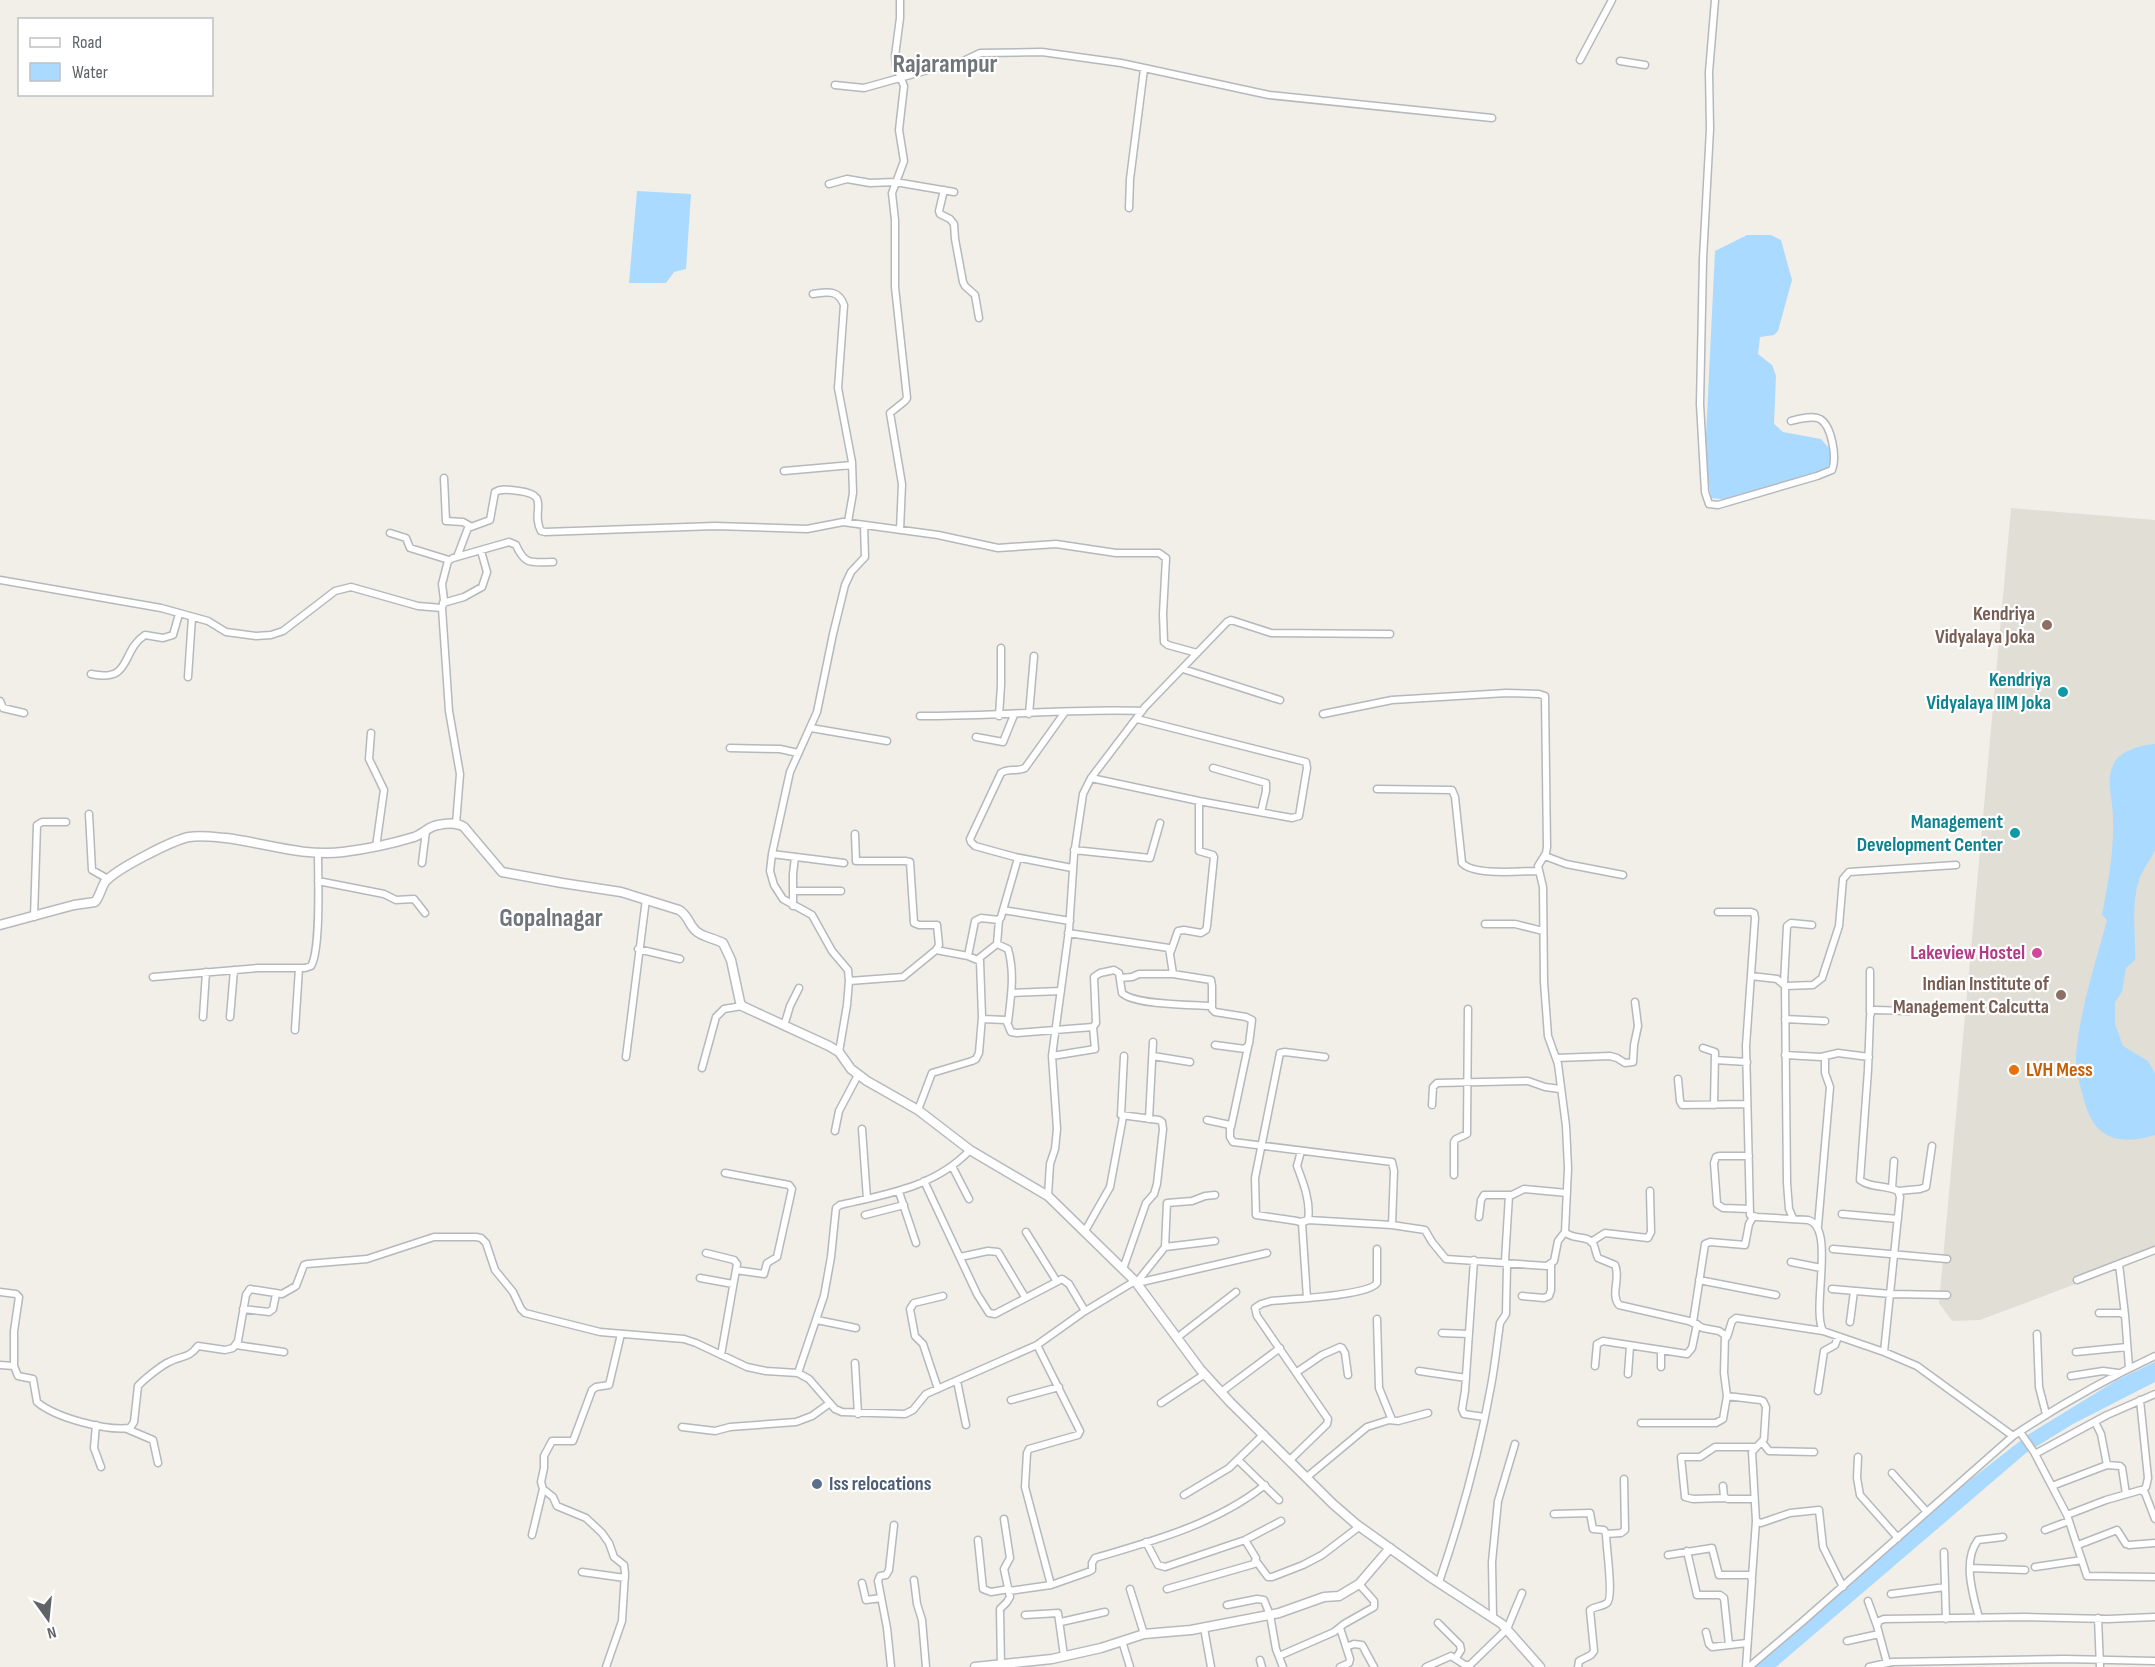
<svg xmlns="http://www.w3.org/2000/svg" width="2155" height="1667" viewBox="0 0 2155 1667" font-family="'Sofia Sans Condensed',sans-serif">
<rect width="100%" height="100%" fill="#f1efe8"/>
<path fill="#e1ded6" d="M 2011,508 L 2155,520 L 2155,1254 L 1980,1320 L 1952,1321 L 1939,1303 Z"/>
<path fill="#aadaff" d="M 637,191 L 691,194 L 686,269 L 674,272 L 666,283 L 629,283 Z
M 1747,235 L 1771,235 L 1781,240 L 1792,280 L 1778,331 L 1774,335 L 1760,337 L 1758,354 L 1772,365 L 1776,376 L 1774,424 L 1783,432 L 1821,439 L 1829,448 L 1834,469 L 1730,500 L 1711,498 L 1705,457 L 1715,251 Z
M 2155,744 L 2155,850 C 2151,859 2145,866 2141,875 C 2130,901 2136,933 2135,960 L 2126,968 L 2122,992 L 2115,1002 L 2115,1024 L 2123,1046 L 2148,1061 L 2155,1073 L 2155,1135 C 2116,1147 2092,1137 2083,1096 C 2079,1081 2076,1072 2076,1056 C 2079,1012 2096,962 2107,920 L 2102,915 C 2109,878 2116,842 2112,804 C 2110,790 2107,776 2114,763 C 2121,750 2142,745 2155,744 Z
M 2155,1362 L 2155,1382 L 2073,1424 L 2026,1453 L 1776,1667 L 1754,1667 L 1938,1505 L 2029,1434 L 2117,1380 Z"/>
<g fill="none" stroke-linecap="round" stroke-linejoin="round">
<defs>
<path id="street" d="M 900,0 L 900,18 L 895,56 L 896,66 L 904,86 L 899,130 L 904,161 L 892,193 L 895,220 L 895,287 L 907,398 L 905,401 L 890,413 L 902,484 L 900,530
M 1715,0 L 1709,72 L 1710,129 L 1703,259 L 1700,404 L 1705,492 L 1709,504 L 1718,505 L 1817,476 L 1832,470 C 1837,458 1832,426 1820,419 C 1812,415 1799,419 1791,421
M 1580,60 L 1612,0
M 1620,61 L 1645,65
M 835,85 L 864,88 L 935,68 L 959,63 L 980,53 L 1042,52 L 1121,63 L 1269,95 L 1492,118
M 829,184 L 847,179 L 870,183 L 895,182 L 954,192
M 944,190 L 939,211 L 940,214 L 950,219 L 954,224 L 955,239 L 963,282 L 965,286 L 975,295 L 979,318
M 1129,208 L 1130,179 L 1144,69
M 813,294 C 827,292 838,289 844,305 L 838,388 L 852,462 L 853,493 L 848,522
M 784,471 L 852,465
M 444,478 L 446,521 L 463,522 L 470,526
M 390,533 L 406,538 L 410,548 L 449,560
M 457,557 L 468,528 L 490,520 L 495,492 C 502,488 510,490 519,491 C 552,495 530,511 541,531 L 545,532 L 715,526 L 807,529 L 843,522 L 938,535 L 998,548 L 1056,544 L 1116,553 L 1159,553 L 1166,558 L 1163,614 L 1164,642 L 1168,645 L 1197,653
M 0,580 L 161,608 L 208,621 L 226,632 L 256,636 L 271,635 L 283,631 L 335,591 L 351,587 L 418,606 L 442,608 L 449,711 L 460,774 L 456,824
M 443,603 L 464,597 L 482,587 L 487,572 L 481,551
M 442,608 L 444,600 L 442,584 L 448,561 L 453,558 L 509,542 L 516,545 C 525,566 532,562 553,562
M 1183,669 L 1280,700
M 91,674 C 133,683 120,651 145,635 L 163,638 L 173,635 L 179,614
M 188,677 L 192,617
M 0,701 L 3,708 L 24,713
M 1065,712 L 1025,768 C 1017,772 1008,768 1001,773 L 970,839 L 971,842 L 975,846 L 1015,857 L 1072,868
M 1029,714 L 1034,656
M 1323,714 L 1392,700 L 1506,693 L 1539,694 L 1545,696 L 1547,847 L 1546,853 L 1538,866 L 1543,887 L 1544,982 L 1548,1036 L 1558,1064 L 1566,1126 L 1568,1168 L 1565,1232 C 1572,1240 1587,1235 1593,1243 C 1595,1247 1596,1254 1598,1258 L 1615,1265 C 1621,1278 1610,1294 1619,1305 L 1689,1321 L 1703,1328 L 1719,1331 L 1725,1335 L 1724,1373 L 1727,1396 L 1760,1400 L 1763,1401 L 1766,1407 L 1764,1439 L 1752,1452 L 1756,1521 L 1761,1523 L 1790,1513 L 1819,1510 L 1823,1547 L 1843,1587
M 920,716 C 994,717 1068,708 1142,711
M 999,716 L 1001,685 L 1001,648
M 811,728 L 887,741
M 371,733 L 369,759 L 384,790 L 376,847
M 976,737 L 1003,742 L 1014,715
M 730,748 L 780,749 L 798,753
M 1213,768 L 1266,783 L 1266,791 L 1261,812
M 1091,778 L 1199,801 L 1292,818 L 1299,816 L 1307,768 L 1306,762 L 1137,719
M 1377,789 L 1452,790 L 1455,797 L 1462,863 C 1474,876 1521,871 1538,871
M 89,814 L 92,870 L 108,879
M 1074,850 L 1150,858 L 1160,823
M 772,854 L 844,863
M 1545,856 L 1566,864 L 1623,875
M 422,863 L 426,831
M 318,881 L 384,894 L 396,900 L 414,899 L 425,913
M 793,891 L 841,891
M 793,906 L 793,874 L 795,857
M 1003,910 L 1070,921
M 1718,912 L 1751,912 L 1754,913 L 1755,918 L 1746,1046 L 1750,1215 L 1757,1217 L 1808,1220 C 1836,1227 1811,1308 1823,1331 L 1884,1352 L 1917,1366 L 2013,1436
M 34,917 L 37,825 L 42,822 L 66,822
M 1485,924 L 1515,924 L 1543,931
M 1068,933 L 1169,948 L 1173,974 L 1211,980 L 1212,986 L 1212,1009 L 1215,1012 L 1246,1017 L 1252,1020 L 1249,1044 L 1245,1049 L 1215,1045
M 997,944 L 1008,949 C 1015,973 1011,997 1008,1022
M 638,949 L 680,959
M 1171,951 L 1178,931 L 1184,930 L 1201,933 L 1206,930 L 1207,926 L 1214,857 L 1213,855 L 1199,851 L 1199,801
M 968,956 L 975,921 L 981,918 L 999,920 L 1001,917 L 1018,858
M 978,959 L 997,944 L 999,920
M 1870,971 L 1870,1012
M 1751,976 L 1777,979 L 1785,986 L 1787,1183 L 1789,1209 L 1793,1218
M 153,977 L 258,968 L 305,968 L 311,966 C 321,950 318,876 318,853
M 1120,978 L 1132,977 L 1139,974 L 1173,974
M 849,981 L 903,977 L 936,950 L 939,945 L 937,925 L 919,925 L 914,923 L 910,862 L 905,861 L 856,861 L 855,834
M 1784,983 L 1787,926 L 1791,923 L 1812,925
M 1785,986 L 1813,985 L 1822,978 L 1839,926 L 1843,879 L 1849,872 L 1956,865
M 1012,993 L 1061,991
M 203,1017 L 206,972
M 230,1017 L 234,970
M 982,1019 L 1006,1020 L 1011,1032 L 1017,1033 L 1093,1027 L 1096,1023 L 1094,977 L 1100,973 L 1114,970 L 1119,973 L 1122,993 C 1134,1005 1193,1005 1211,1006
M 1785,1019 L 1825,1021
M 784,1026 L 790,1006 L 799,988
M 295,1030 L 299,968
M 1703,1048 L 1715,1052 L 1714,1105
M 839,1052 L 847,1005 L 849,981 L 848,970 L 832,951 L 812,915 L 783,899 L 774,885 L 770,871 L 772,854 L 790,772 L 817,712 L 833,634 L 845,585 L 851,572 L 865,557 L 864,525
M 1785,1055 L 1821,1057 L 1838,1053 L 1869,1057
M 1052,1056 L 1095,1049 L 1093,1027
M 1153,1056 L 1190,1062
M 626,1057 L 646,899
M 1556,1058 L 1610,1056 L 1617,1058 L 1625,1063 L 1633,1062 L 1634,1045 L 1638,1026 L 1635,1002
M 1715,1060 L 1747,1062
M 702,1068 L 716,1017 L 724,1009 L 742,1006
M 1678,1079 L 1680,1101 L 1682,1105 L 1747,1104
M 1432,1105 L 1433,1087 L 1437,1083 L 1528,1081 L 1545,1087 L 1560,1089
M 918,1110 L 932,1073 L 972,1061 L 976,1059 L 979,1053 L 982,1017 L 980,961 L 968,956 L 936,950
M 1149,1119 L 1153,1042
M 1207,1120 L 1230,1125 L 1230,1137 L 1233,1142 L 1392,1162 L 1394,1171 L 1392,1225 L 1425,1230 L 1432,1242 L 1446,1259 L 1547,1266 L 1554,1261 L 1558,1241 L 1565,1232
M 1231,1127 L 1248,1047
M 862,1129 L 867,1199
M 835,1131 L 839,1111 L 858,1075
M 1301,1151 L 1297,1166 C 1303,1182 1311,1202 1308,1220 L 1304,1222
M 1749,1156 L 1719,1156 L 1716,1157 L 1714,1163 L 1717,1204 L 1723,1208 L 1750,1209
M 952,1166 L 969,1199
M 725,1173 L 789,1185 L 792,1189 L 777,1257 L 767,1263 L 764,1274 L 736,1270
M 1454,1175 L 1454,1142 L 1456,1139 L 1467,1134 L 1467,1131 L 1468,1009
M 924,1181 L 977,1294 L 989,1313 L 995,1314 L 1062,1279 L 1069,1284 L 1085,1311
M 1892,1188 L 1894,1161
M 1898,1191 L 1920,1189 L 1926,1187 L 1932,1146
M 899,1192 L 916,1243
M 1048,1196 L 1050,1164 L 1055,1149 L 1057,1129 L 1052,1056 L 1069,930 L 1074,855 L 1083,794 L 1091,778 L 1145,707 L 1227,622 L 1231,620 L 1271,633 L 1390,634
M 1842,1214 L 1898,1219
M 865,1215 L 904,1205
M 1479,1217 L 1481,1200 L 1484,1195 L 1512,1195 L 1524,1189 L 1567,1193
M 1300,1222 L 1308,1220 L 1392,1225
M 1818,1226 L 1830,1087 L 1825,1073 L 1825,1056
M 1085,1231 L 1110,1187 L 1123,1117
M 1026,1232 L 1056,1280
M 1591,1242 L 1605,1233 L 1648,1238 L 1651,1232 L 1650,1191
M 1165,1247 L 1167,1203 L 1192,1201 L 1205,1196 L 1215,1195
M 1833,1249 L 1947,1259
M 706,1253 L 734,1260 L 737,1264 L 721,1355
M 960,1257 L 988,1251 L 998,1252 L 1025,1297
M 1474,1260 L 1465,1391 L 1462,1409 L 1464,1414 L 1484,1417
M 1791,1262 L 1821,1268
M 2119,1264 L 2125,1315
M 1123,1269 L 1146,1203 L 1154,1194 L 1157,1184 L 1163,1129 L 1162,1122 L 1159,1120 L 1121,1115 L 1124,1056
M 700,1278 L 733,1284
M 1699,1280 L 1776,1295
M 2077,1280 L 2155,1250
M 1137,1282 L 1165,1247 L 1215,1241
M 1137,1283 L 1267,1253
M 1832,1289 L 1891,1294 L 1947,1295
M 0,1292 L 16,1294 L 19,1297 L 14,1331 L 14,1366
M 1522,1296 L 1544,1298 L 1549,1296 L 1551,1290 L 1551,1265
M 1307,1298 L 1302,1223 L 1297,1221 L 1256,1215 L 1255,1178 L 1280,1053 L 1285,1052 L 1325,1057
M 243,1309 L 269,1312 L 273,1309 L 276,1294
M 2099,1313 L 2120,1313 L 2125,1315 L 2129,1368
M 1377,1319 L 1379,1388 L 1392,1420
M 817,1320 L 856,1328
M 1693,1322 L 1705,1244 L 1710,1242 L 1745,1245 L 1749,1224 L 1753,1217
M 1850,1322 L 1854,1291
M 1442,1333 L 1469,1334
M 2037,1334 L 2039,1387 L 2046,1414
M 1178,1337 L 1236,1292
M 1727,1337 L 1732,1321 L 1736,1318 L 1823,1331
M 236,1345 L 284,1352
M 1037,1345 L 1080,1431 L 1078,1435 L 1029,1449 L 1027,1453 L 1025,1487 L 1051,1585
M 1884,1352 L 1900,1197 L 1898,1191 C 1886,1185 1870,1188 1860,1180 L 1868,1070 L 1870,1016 L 1872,1010 L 1875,1010 L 1909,1011
M 2076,1352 L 2127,1347
M 855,1363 L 858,1414
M 0,1365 L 14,1366 L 18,1376 L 33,1379 L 37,1402 C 56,1418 106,1431 130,1428 L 134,1422 L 138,1386 C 143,1380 162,1365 169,1362 C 183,1355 188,1359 198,1346 L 225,1350 L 233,1348 L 238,1341 L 246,1295 L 250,1289 L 282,1294 L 296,1286 L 304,1265 L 307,1264 L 367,1259 L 434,1237 L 476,1237 L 481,1238 L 486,1243 L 495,1270 L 513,1292 L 521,1309 L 525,1313 L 600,1332 L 684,1339 L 696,1343 L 747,1367 L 766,1371 L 798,1373 L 809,1379 L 835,1409 L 842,1412 L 905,1414 L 913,1410 L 926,1394 L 1037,1345 L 1082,1313 L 1135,1281
M 1595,1366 L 1597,1344 L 1603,1341 L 1687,1354 L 1692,1348 L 1697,1324
M 1661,1367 L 1661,1351
M 1419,1371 L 1466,1378
M 1297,1372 L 1322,1355 L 1340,1347 L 1342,1348 L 1345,1353 L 1348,1375
M 798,1373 L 824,1296 L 831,1257 L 836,1208 L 840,1205 C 887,1194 935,1187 970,1150
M 1628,1374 L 1630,1346
M 2071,1376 L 2103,1371 L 2118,1373
M 957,1381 L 966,1425
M 938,1389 L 923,1344 L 915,1336 L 910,1309 L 914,1303 L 943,1296
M 1818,1391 L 1824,1351 L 1835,1345 L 1838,1337
M 1221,1392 L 1280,1348
M 1011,1400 L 1059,1387
M 2140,1400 L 2148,1478 L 2146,1487 L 2143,1490
M 1161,1403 L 1205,1374
M 2095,1422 L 2101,1434 L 2107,1465 L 2120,1466 L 2122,1468 L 2126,1494
M 1641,1423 L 1716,1423 L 1723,1419 L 1727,1396
M 96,1425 L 94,1448 L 101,1467
M 682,1427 L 715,1431 L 730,1427 L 796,1422 L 812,1416 L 830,1403
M 127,1429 L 153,1440 L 158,1463
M 2020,1432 L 2034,1452 L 2067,1515 L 2087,1576 L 2155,1577
M 1762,1442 L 1769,1451 L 1814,1452
M 2035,1454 L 2107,1415 L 2155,1394
M 1858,1457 L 1857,1478 L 1860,1495 L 1898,1538
M 1238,1460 L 1279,1500
M 1290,1460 L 1327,1424 L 1328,1419 L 1257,1316 L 1255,1308 L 1261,1304 L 1271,1301 C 1290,1299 1368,1296 1377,1283 L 1377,1249
M 1892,1473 L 1927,1512
M 1307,1477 L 1367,1427 L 1389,1420 L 1398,1421 L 1428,1413
M 1723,1486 L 1724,1497 L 1728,1499 L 1754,1499
M 2052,1486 L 2107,1465
M 1184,1495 L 1229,1468 L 1264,1434
M 1726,1498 L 1693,1499 L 1685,1497 L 1681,1457 L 1700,1457 L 1715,1447 L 1755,1447
M 1554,1514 L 1590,1513 L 1593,1529 L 1604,1530 L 1606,1534 C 1606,1546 1614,1598 1607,1603 C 1602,1607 1595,1606 1590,1610 L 1594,1651 L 1591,1655 L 1579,1661 L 1578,1667
M 2067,1515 L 2106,1500 L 2141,1490 L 2145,1493 L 2155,1519
M 2045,1530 L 2069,1521
M 1606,1534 L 1621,1533 L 1625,1530 L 1624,1479
M 532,1535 L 543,1489
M 978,1540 L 983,1589 L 991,1592 L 1009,1589
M 1146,1542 L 1158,1565 L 1165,1567 L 1245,1540 L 1281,1521
M 2078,1545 L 2117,1530 L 2126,1544 L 2129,1545 L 2155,1543
M 1687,1551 L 1697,1595 L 1720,1595 L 1724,1598 L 1729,1645
M 1944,1552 L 1946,1619
M 1668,1555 L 1712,1548 L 1719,1575 L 1750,1575 L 1752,1580 L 1746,1667
M 1256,1561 L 1268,1577 L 1272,1577 L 1303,1565 L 1322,1555 L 1360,1526
M 2035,1567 L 2082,1560
M 1970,1568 L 2025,1570
M 582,1572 L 625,1578
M 1752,1577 L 1756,1521
M 914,1580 L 917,1604 L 922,1620 L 926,1667
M 1439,1582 C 1461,1518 1479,1453 1491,1386 C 1495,1365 1497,1344 1500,1323 L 1506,1314 L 1507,1264 L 1505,1261 L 1509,1195
M 862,1583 L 866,1600 L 881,1598
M 1130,1589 L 1144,1634
M 1167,1589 L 1254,1564 L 1256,1558 L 1245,1540
M 1009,1591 L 1051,1585 L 1088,1572 L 1092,1570 L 1092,1563 L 1095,1558 C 1153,1541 1216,1524 1265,1485
M 1891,1594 L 1945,1587
M 1868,1601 L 1877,1626
M 1227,1605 L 1257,1599 L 1264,1600 L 1270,1615 L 1276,1649 L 1283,1667
M 1025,1615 L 1058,1613 L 1064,1656
M 1493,1617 L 1492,1562 L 1498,1501 L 1515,1444
M 1979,1618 C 1973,1595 1962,1561 1978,1540 L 2003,1537
M 2098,1618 L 2100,1667
M 1061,1622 L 1105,1612
M 1438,1623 L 1460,1645 L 1461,1650 L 1456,1658
M 1204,1628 L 1211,1667
M 1340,1628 L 1350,1659 L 1349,1663 L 1340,1667
M 1706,1632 L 1709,1644 L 1712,1647 L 1747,1643
M 1122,1641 L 1130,1667
M 1847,1641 L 1879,1634
M 1346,1647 L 1354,1644 L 1362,1645 L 1374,1667
M 1279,1656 L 1334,1632 L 1344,1624 L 1374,1607 L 1374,1601 L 1359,1584
M 1260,1660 L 1262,1667
M 1887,1663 L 1877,1626 L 1879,1621 L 1884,1619 L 2025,1617 L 2108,1619 L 2155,1617
M 606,1667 L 622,1621 L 625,1573 L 624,1565 L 614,1557 L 609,1543 L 602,1533 L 586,1518 L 557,1506 L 553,1497 L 543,1489 L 541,1482 L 544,1468 L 544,1456 L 552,1441 L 573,1441 L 592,1390 L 596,1387 L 609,1385 L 621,1334
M 891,1667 L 887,1628 L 878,1581 L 880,1576 L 886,1575 L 889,1570 L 894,1525
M 1001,1667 L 1000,1609 L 1007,1602 L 1010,1597 L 1004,1569 L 1010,1558 L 1004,1519
M 1426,1667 L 1451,1656 L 1465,1665 L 1470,1665 L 1507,1629 L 1522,1593
M 1749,1667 L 1802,1622 L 2013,1436 C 2058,1406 2106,1379 2155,1356
M 1869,1667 L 1892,1662 L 2065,1659 L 2155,1661"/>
<path id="secondary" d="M 0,925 L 74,905 L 95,902 C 100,896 101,888 105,882 C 116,869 173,840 189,837 C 201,835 214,837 226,838 C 265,843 303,857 343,852 C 367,849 391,844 414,837 C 423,834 429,826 438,825 C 447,823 457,822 464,827 L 502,872 L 562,883 L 621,892 L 679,910 C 688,915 688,923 695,930 C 701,937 714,938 723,943 L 731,960 L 740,1002 L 742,1006 L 829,1046 L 839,1052 L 851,1069 L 867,1081 L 918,1110 L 970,1150 L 1048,1196 L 1135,1281 L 1200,1369 L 1230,1402 L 1333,1504 L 1356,1524 L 1433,1579 L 1502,1624 L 1540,1667
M 975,1667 L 1052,1659 L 1101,1648 L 1144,1634 L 1191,1630 L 1279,1613 L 1324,1597 L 1339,1596 L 1359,1584 L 1390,1548"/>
</defs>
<use href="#street" stroke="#b5b8bc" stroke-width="9"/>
<use href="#secondary" stroke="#b6babf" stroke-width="11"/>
<use href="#street" stroke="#fff" stroke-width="6"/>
<use href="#secondary" stroke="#fff" stroke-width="8"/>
</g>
<g fill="#8d6e63" stroke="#fff" stroke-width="2">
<circle cx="2047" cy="625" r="6"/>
<circle cx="2061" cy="995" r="6"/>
</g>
<g fill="#0f9aa8" stroke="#fff" stroke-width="2">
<circle cx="2063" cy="692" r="6"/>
<circle cx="2015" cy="833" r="6"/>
</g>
<circle fill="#d1479c" stroke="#fff" stroke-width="2" cx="2037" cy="953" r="6"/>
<circle fill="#e8710a" stroke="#fff" stroke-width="2" cx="2014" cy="1070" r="6"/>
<circle fill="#5c6f8a" stroke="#fff" stroke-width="2" cx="817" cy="1484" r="6"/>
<g text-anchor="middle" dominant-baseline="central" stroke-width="4.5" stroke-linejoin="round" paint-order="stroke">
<g font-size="20" font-weight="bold" fill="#785e54" stroke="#fff" text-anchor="end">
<text x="2035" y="614">Kendriya<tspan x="2035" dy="23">Vidyalaya Joka</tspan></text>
<text x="2049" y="984">Indian Institute of<tspan x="2049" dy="23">Management Calcutta</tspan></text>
</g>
<g font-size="20" font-weight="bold" fill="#0d838f" stroke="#fff" text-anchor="end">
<text x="2051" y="680">Kendriya<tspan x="2051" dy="23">Vidyalaya IIM Joka</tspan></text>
<text x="2003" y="822">Management<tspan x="2003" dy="23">Development Center</tspan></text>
</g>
<g font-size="20" font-weight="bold" fill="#b23c85" stroke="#fff" text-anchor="end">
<text x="2025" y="953">Lakeview Hostel</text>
</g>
<g font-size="20" font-weight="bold" fill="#c56008" stroke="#fff" text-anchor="start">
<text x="2026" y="1070">LVH Mess</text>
</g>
<g font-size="20" font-weight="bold" fill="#4e5e75" stroke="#fff" text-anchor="start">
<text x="829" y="1484">Iss relocations</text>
</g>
<g font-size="26" font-weight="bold" fill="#70757a" stroke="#fff">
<text x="945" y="64">Rajarampur</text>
<text x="551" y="918">Gopalnagar</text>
</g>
</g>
<rect x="18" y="18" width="195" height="78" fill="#ffffff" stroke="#bfc1c3" stroke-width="1.5"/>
<rect x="30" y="38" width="30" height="9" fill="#ffffff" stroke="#bfc1c3" stroke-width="1.5"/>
<text x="72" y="48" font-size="18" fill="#5f6368">Road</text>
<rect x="30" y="63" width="30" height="18" fill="#aadaff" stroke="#bfc1c3" stroke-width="1.5"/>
<text x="72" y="78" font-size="18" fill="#5f6368">Water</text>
<g transform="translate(48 1619) rotate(165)" stroke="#ffffff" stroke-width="4.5" paint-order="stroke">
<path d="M0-4.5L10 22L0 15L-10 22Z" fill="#5f6368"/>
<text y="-9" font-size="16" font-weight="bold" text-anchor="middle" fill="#5f6368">N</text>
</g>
</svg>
